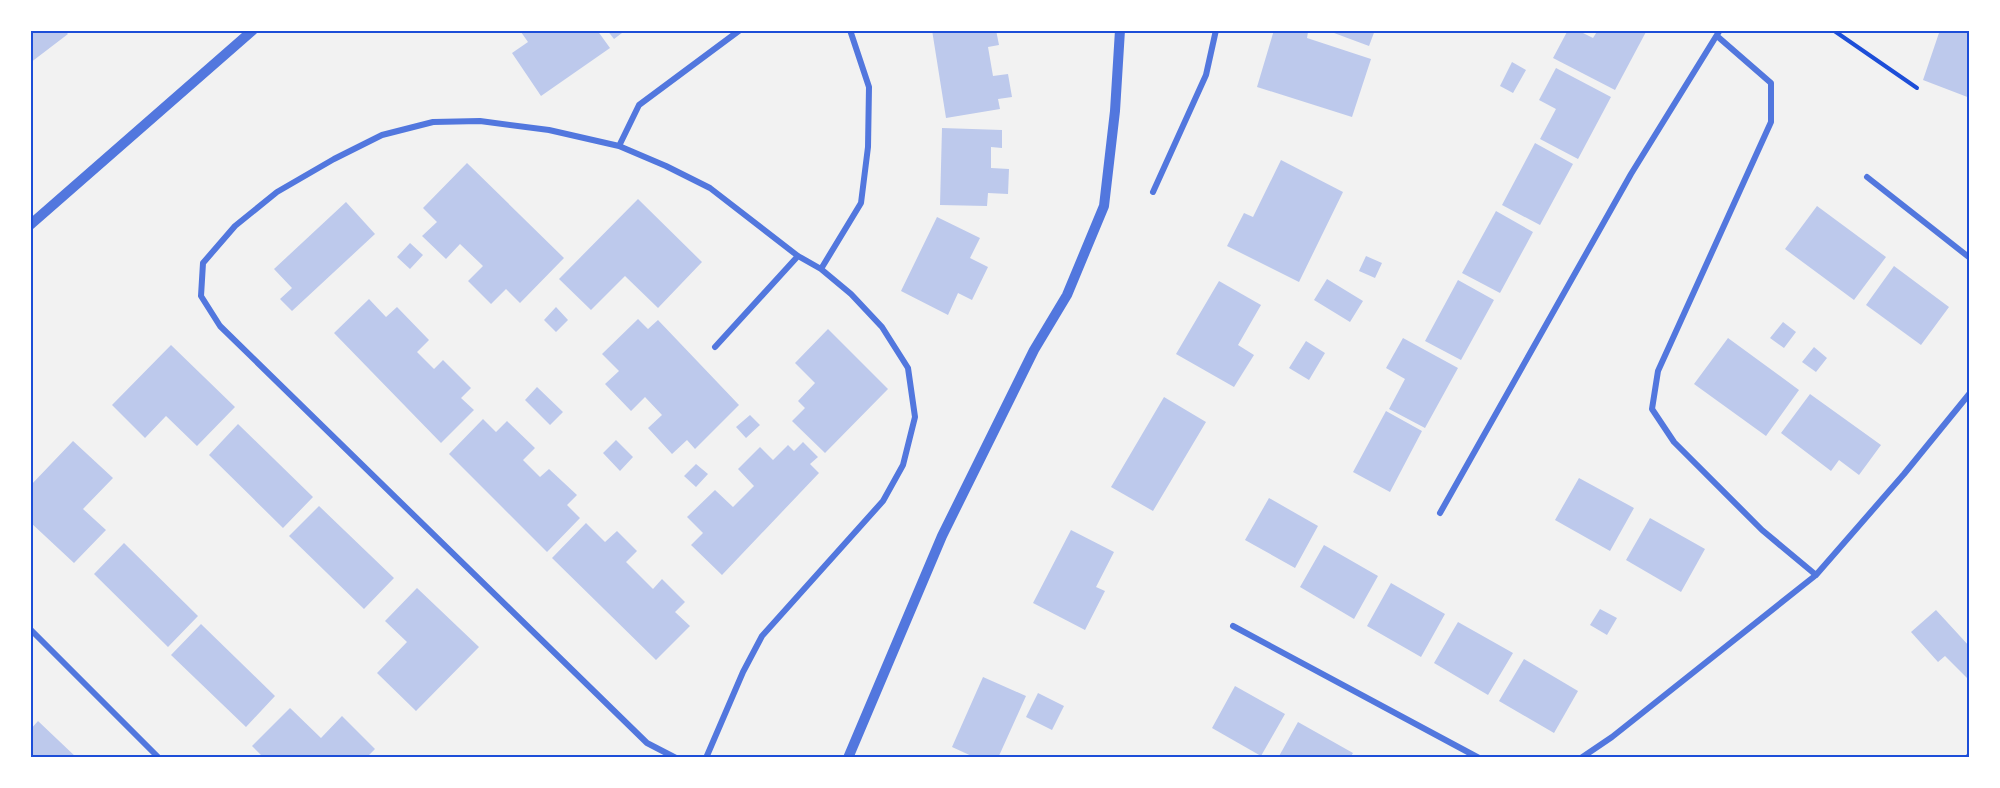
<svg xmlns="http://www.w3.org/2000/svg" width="2000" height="788" viewBox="0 0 2000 788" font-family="'DM Sans',sans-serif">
<rect width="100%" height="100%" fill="#f2f2f2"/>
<path fill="#bdc9ec" d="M 30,30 L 64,30 L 68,34 L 30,63 Z
M 523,30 L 549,30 L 551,33 L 555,30 L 597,30 L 610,48 L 541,96 L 512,53 L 528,42 L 521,32 Z
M 607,30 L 626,30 L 614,39 Z
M 932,30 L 996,30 L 999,45 L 988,47 L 993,76 L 1008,74 L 1012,97 L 998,99 L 1000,109 L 946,118 Z
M 1274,30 L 1303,30 L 1308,32 L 1307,38 L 1371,59 L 1352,117 L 1257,87 Z
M 1326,30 L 1375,30 L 1369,46 Z
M 1568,30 L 1577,30 L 1593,38 L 1598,30 L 1647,30 L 1615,90 L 1553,58 Z
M 1940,30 L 1959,30 L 1970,34 L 1970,98 L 1923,80 Z
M 1512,62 L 1526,70 L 1513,93 L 1500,86 Z
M 1556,68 L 1611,97 L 1578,159 L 1540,139 L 1556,109 L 1539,100 Z
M 942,128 L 1002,130 L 1002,148 L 991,147 L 991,168 L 1009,169 L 1008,194 L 988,193 L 987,206 L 940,205 Z
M 1535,143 L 1573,164 L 1540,225 L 1502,205 Z
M 1281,160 L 1343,192 L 1299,282 L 1227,246 L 1244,213 L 1253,217 Z
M 467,163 L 564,258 L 520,303 L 506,289 L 491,304 L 468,281 L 483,266 L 460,244 L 446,259 L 422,236 L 437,222 L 423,208 Z
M 638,199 L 702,262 L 658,308 L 625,276 L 591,310 L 559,279 Z
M 346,202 L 375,234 L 292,311 L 280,299 L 292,288 L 274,269 Z
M 1817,206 L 1886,257 L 1854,300 L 1785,249 Z
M 1496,211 L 1533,232 L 1500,293 L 1462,273 Z
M 937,217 L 980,238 L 970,258 L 988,267 L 972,300 L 958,293 L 948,315 L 901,291 Z
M 410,243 L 423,255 L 410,269 L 397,257 Z
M 1366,256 L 1382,263 L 1375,278 L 1359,271 Z
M 1894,266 L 1949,307 L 1921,345 L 1866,305 Z
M 1327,279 L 1363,301 L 1350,322 L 1314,300 Z
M 1458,280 L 1494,300 L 1461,360 L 1425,341 Z
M 1219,281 L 1261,305 L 1238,345 L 1254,355 L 1234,387 L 1176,354 Z
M 369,299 L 386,317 L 397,307 L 429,340 L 417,352 L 434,369 L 443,360 L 471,388 L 461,398 L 474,410 L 441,443 L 334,333 Z
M 556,307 L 568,320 L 556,332 L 544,320 Z
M 638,319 L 648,329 L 658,320 L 739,405 L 695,449 L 687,440 L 672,454 L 648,428 L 662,415 L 645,397 L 631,411 L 605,384 L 619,371 L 602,354 Z
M 1783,322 L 1796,332 L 1784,348 L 1770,338 Z
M 828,329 L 888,389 L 825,453 L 792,421 L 805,408 L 798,401 L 815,383 L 795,363 Z
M 1403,338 L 1458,368 L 1425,428 L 1389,409 L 1405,379 L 1386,368 Z
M 1728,338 L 1799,390 L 1766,436 L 1694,384 Z
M 1306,341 L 1325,353 L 1309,380 L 1289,368 Z
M 171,345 L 235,407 L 197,446 L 166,416 L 145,438 L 112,405 Z
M 1814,347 L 1827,358 L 1816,372 L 1802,362 Z
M 537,387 L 563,412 L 550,425 L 525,400 Z
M 1810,394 L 1881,445 L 1859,475 L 1839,460 L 1831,471 L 1781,433 Z
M 1164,397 L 1206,422 L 1153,511 L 1111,487 Z
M 1386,411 L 1422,431 L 1390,492 L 1353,472 Z
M 750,415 L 760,425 L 746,438 L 736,427 Z
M 483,419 L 496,432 L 507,421 L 535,448 L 523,460 L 540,477 L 549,469 L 577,495 L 567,505 L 580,518 L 547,552 L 449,454 Z
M 238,424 L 313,497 L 283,528 L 209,455 Z
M 616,440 L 633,457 L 620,471 L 603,453 Z
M 73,441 L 113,478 L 83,509 L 106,530 L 74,563 L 30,522 L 30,486 Z
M 803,442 L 818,457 L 810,464 L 819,473 L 722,575 L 691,545 L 703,533 L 687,517 L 715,490 L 733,507 L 754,486 L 738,469 L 760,447 L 773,460 L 788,445 L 794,451 Z
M 696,464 L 708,474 L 696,487 L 684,476 Z
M 1579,478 L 1634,508 L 1610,551 L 1555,520 Z
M 1269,498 L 1318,526 L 1295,568 L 1245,540 Z
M 319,506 L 394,578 L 364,609 L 289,536 Z
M 1650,518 L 1705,549 L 1681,592 L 1626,560 Z
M 586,523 L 605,542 L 617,531 L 637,551 L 626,562 L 653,589 L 662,579 L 685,602 L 675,612 L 690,626 L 656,660 L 552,558 Z
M 1071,530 L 1114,552 L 1096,587 L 1105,591 L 1085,630 L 1033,603 Z
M 124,543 L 198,616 L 168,647 L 94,574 Z
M 1324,545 L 1378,576 L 1354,619 L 1300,587 Z
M 1391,583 L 1445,614 L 1421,657 L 1367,626 Z
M 417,588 L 479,647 L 416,711 L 377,673 L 407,642 L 385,621 Z
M 1600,609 L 1617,618 L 1607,635 L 1590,625 Z
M 1936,610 L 1970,647 L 1970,681 L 1945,656 L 1938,662 L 1911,632 Z
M 1458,622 L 1513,653 L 1488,695 L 1434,663 Z
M 201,624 L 275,696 L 246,727 L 171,655 Z
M 1524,659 L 1578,691 L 1554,733 L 1499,701 Z
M 983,677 L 1026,696 L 998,758 L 976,758 L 952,747 Z
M 1235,686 L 1285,714 L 1261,756 L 1212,728 Z
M 1038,693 L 1064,706 L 1052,730 L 1026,717 Z
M 290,708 L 321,738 L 342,716 L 375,749 L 366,758 L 264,758 L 252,746 Z
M 38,721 L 77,758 L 30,758 L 30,730 Z
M 1298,722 L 1353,753 L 1350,758 L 1278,758 Z"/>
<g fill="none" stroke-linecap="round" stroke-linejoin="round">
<path stroke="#1d4ed8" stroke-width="4" d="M 1833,30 L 1917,88"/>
<path stroke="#5277de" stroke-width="4.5" d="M 1966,758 L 1970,754"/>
<path stroke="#5277de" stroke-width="6" d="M 1717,36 L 1771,83 L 1771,122 L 1658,371 L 1652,409 L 1674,442 L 1762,530 L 1816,575
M 619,146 L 639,105 L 740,30
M 1867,177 L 1970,258
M 1153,192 L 1206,75 L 1216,30
M 821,269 L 861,203 L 868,147 L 869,87 L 850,30
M 715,347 L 798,256
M 1440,513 L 1631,174 L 1720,30
M 1233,626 L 1479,758
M 30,629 L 159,758
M 676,758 L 647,743 L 220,326 L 201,296 L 203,263 L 235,226 L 277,192 L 334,159 L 382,135 L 433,122 L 480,121 L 549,130 L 619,146 L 666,166 L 710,188 L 798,256 L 821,269 L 851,294 L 882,327 L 908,368 L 915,417 L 903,465 L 883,501 L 762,636 L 743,672 L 706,758
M 1581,758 L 1612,737 L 1816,575 L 1904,474 L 1970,393"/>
<path stroke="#5277de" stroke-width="10" d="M 30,225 L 253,30
M 848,758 L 942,536 L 1034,350 L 1067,295 L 1104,206 L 1115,111 L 1120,30"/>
</g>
<rect width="2000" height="788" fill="none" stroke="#ffffff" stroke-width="63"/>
<rect x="32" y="32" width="1936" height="724" fill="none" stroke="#1d4ed8" stroke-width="2"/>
</svg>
